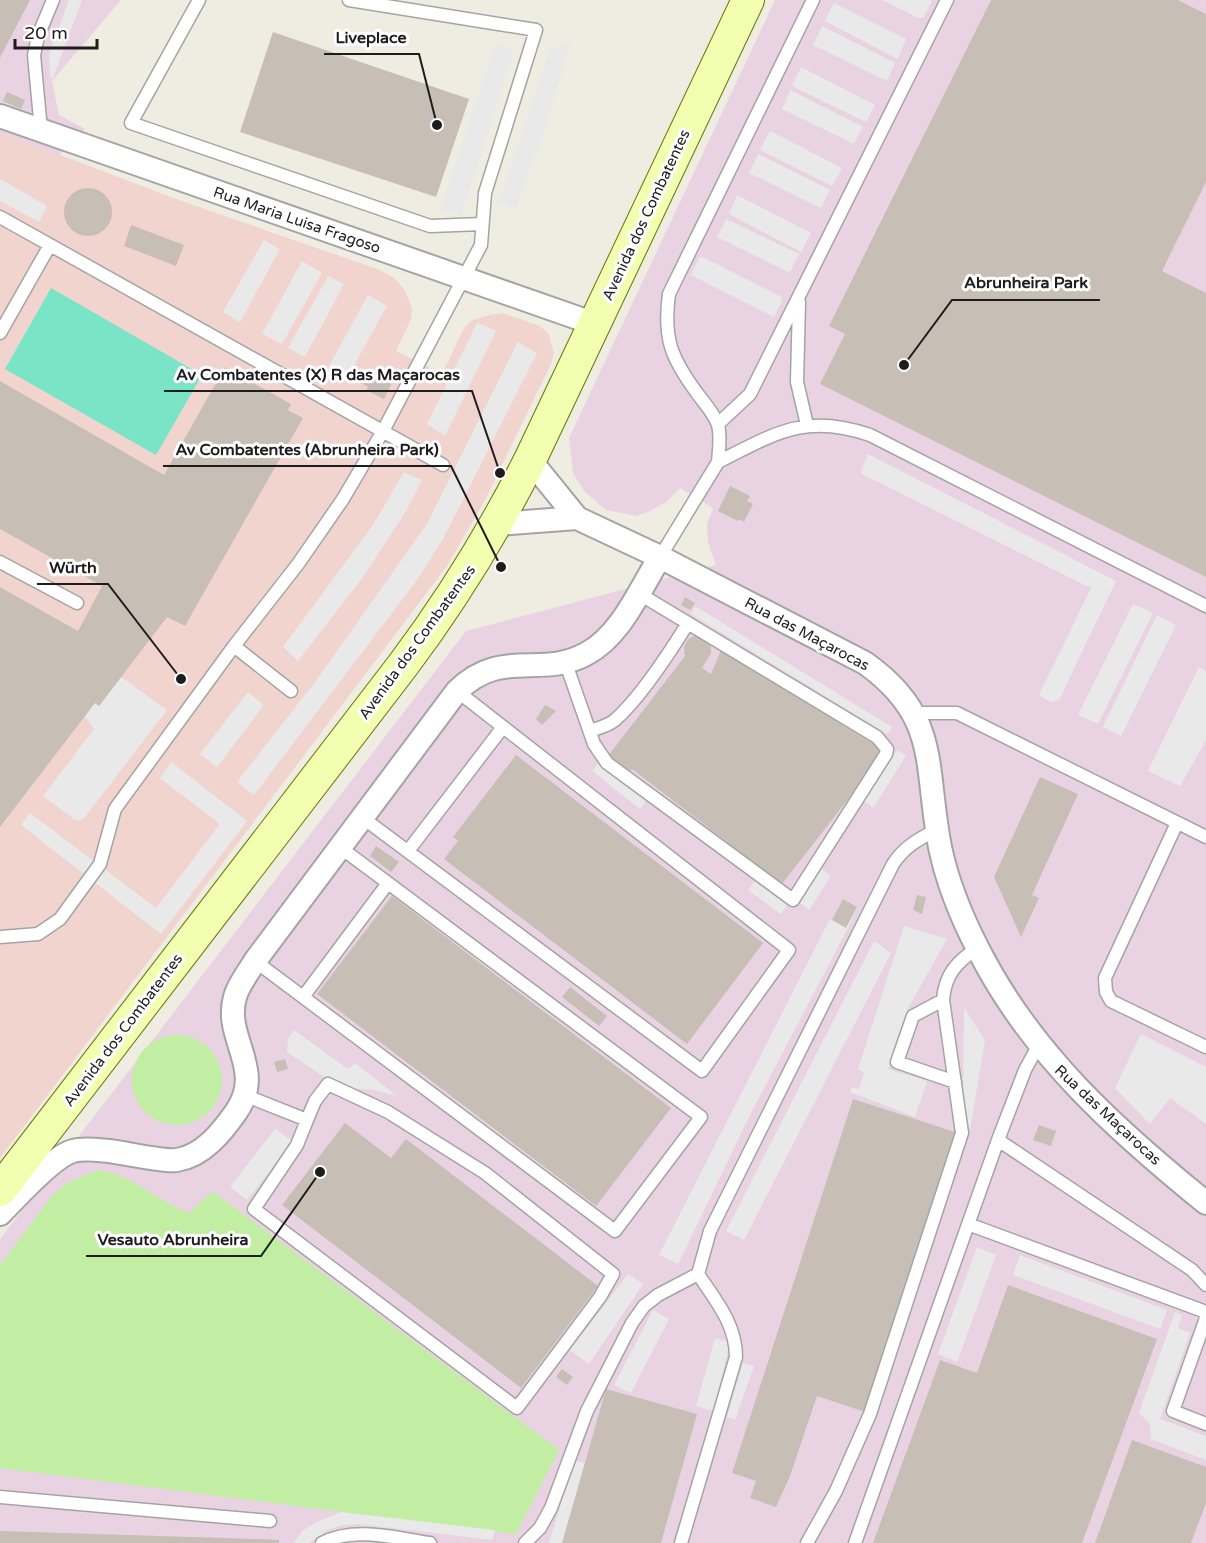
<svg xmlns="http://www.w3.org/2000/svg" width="1206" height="1543" viewBox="0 0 1206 1543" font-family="'Varela Round',sans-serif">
<rect width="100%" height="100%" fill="#efece2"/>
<path fill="#f2d4cf" d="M 0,132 L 176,199 L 380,270 L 394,278 L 405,290 L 412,309 L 411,319 L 396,351 L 442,374 L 464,328 L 471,321 L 489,315 L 502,313 L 540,326 L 548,333 L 554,353 L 551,364 L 484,502 L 447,566 L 0,1158 Z"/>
<path fill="#e9d3e3" d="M 0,0 L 121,0 L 52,81 L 59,115 L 85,129 L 59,155 L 0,132 Z
M 775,0 L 1206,0 L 1206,1543 L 0,1543 L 0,1239 L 466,631 L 716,565 L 708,542 L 707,524 L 713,508 L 680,488 L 666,502 L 648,512 L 636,516 L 606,510 L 584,491 L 573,473 L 569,438 Z"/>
<path fill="#c1eea3" d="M132 1080a45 45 0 1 1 90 0a45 45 0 1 1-90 0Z
M 98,1170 C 131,1174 157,1201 189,1213 L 212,1191 L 559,1450 L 516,1534 L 0,1468 L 0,1265 L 52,1196 L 67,1183 Z"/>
<path fill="#79e5c6" d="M 51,288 L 202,375 L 156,455 L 5,369 Z"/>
<path fill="#e9e9e9" d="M 69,0 L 82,0 L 53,78 L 50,78 L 49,54 Z
M 882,0 L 929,0 L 932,1 L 924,17 L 919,18 Z
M 834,3 L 906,39 L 898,59 L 825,21 Z
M 822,26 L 895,63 L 887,81 L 813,45 Z
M 495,43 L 514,51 L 461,216 L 440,209 Z
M 570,43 L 546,127 L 516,209 L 498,202 L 550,48 Z
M 801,67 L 875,105 L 866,122 L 792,86 Z
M 790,90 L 863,127 L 854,144 L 782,109 Z
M 770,131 L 842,168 L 832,186 L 760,150 Z
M 758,154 L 830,190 L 821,208 L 749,173 Z
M 0,179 L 47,206 L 39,222 L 0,201 Z
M 737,195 L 811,233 L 801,252 L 729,214 Z
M 726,219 L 799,254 L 790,273 L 717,237 Z
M 264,240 L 280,249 L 240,322 L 223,312 Z
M 703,257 L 780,296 L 782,301 L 774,317 L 691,275 L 699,258 Z
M 302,261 L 322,273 L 282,344 L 262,334 Z
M 328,276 L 344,284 L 305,357 L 288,348 Z
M 368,295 L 387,306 L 346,380 L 327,370 Z
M 477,323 L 496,331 L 445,436 L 427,424 Z
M 518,342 L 537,353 L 443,539 L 417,580 L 254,795 L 237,782 L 315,682 L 427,524 Z
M 868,454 L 1116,581 L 1059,700 L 1051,702 L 1039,695 L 1091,588 L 862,474 L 861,471 Z
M 404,472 L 422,480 L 406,511 L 363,577 L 298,661 L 283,647 L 373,525 Z
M 1133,604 L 1153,613 L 1098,724 L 1078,715 Z
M 695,606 L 892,727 L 887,734 L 691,614 Z
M 1157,615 L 1176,625 L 1121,736 L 1103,727 Z
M 1199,667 L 1206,671 L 1206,740 L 1180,786 L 1148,771 Z
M 121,677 L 167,710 L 85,817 L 80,821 L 74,819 L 43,796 L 94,729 L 85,716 L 95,703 L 99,706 Z
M 248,692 L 264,705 L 217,767 L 200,754 Z
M 897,750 L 906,756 L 873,808 L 864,801 Z
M 171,762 L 247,821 L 161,934 L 21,825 L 30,813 L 156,908 L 220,824 L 160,778 Z
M 598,763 L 647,799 L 640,809 L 592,771 Z
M 821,869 L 831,876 L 809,910 L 800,903 Z
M 755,881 L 787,905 L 781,914 L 748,890 Z
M 843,899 L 857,907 L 848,928 L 752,1111 L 678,1264 L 659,1255 L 830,919 L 833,920 Z
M 904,926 L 947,939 L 907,1010 L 888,1069 L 927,1081 L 915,1117 L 850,1092 L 852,1087 L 859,1089 L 864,1072 L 858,1069 Z
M 874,941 L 891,953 L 744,1240 L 726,1231 Z
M 964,1008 L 985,1040 L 970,1130 L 963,1115 Z
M 294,1030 L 348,1069 L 355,1063 L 397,1096 L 374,1090 L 339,1087 L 287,1052 L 288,1039 Z
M 1141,1034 L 1206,1067 L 1206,1124 L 1170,1098 L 1150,1124 L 1115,1088 Z
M 275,1129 L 293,1142 L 247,1200 L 230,1187 Z
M 977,1247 L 996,1255 L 957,1362 L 938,1354 Z
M 1020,1255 L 1167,1310 L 1160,1329 L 1013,1275 Z
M 628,1274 L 643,1284 L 589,1364 L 570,1350 Z
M 653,1310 L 669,1319 L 631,1393 L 614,1385 Z
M 1175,1312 L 1182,1315 L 1178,1328 L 1190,1333 L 1160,1419 L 1206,1436 L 1206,1460 L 1151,1439 L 1150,1424 L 1139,1413 Z
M 715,1338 L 730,1343 L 713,1411 L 696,1406 Z
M 743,1363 L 754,1366 L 735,1420 L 727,1417 Z
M 574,1461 L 585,1463 L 563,1543 L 549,1543 Z
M 341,1512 L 495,1530 L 492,1540 L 358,1524 L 343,1525 L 327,1530 L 309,1543 L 294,1543 L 302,1531 L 319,1521 Z"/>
<path fill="#c7bfb5" d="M 0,0 L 30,0 L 0,58 Z
M 991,0 L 1178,0 L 1206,14 L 1206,182 L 1162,271 L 1206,293 L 1206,577 L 820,384 L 845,334 L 829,326 Z
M 273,32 L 469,99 L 436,197 L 240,132 Z
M 7,92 L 25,100 L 21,109 L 3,101 Z
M64 212a24 24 0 1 1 48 0a24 24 0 1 1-48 0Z
M 131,225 L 184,245 L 176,266 L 124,246 Z
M 225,367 L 291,404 L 288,410 L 303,418 L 185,626 L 167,617 L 99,706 L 95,703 L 0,827 L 0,587 L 78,631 L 102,586 L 0,529 L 0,381 L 164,475 Z
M 367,370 L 392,383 L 384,399 L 366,390 L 368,387 L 361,383 Z
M 730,486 L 750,496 L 747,501 L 753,504 L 744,522 L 739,519 L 738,521 L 718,511 Z
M 685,597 L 695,603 L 690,610 L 681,605 Z
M 696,635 L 707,639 L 711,644 L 711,653 L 702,668 L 711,674 L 721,650 L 883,750 L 859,789 L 856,789 L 782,884 L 632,769 L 630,772 L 608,756 L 685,656 L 684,647 L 688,639 Z
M 545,705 L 556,711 L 542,725 L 536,719 Z
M 516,755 L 763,943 L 687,1044 L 444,859 L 458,841 L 453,837 Z
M 1040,777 L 1078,794 L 1032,895 L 1039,898 L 1021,937 L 994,877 Z
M 376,846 L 399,862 L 391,872 L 370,856 Z
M 917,895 L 926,897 L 922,914 L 913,910 Z
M 392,896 L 671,1108 L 596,1206 L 317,994 Z
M 843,899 L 857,907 L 846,928 L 832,920 Z
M 570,987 L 607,1016 L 599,1026 L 562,997 Z
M 285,1059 L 288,1069 L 277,1072 L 274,1062 Z
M 853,1099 L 955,1132 L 865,1412 L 817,1396 L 790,1476 L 776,1507 L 750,1498 L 756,1481 L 732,1473 Z
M 345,1123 L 391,1158 L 406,1139 L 598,1286 L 521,1388 L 282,1205 Z
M 1039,1125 L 1056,1131 L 1051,1146 L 1033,1140 Z
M 1008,1285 L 1157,1339 L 1082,1543 L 873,1543 L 940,1360 L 977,1373 Z
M 562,1369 L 573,1377 L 567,1385 L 556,1377 Z
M 606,1389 L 697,1414 L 661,1543 L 562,1543 Z
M 1132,1440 L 1206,1467 L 1206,1503 L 1191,1543 L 1095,1543 Z
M 0,1531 L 260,1539 L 279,1540 L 279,1543 L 0,1543 Z"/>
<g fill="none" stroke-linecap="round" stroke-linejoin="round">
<defs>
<path id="lane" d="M 199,0 L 131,123 L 430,226 L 482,224
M 41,130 L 34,55 L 38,36 L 53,0
M 0,217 L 443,465
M 799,302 L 797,382 L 807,425
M 0,333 L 50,245
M 718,424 L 750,394 L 947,0
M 718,462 C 776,433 805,413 870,435 L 1206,606
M 660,557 L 718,462 C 719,450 721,436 718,425 C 714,413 704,403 697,393 C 671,358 663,338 669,294 L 813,0
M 0,562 L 77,603
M 234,646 L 291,691
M 565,661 L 594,744 L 607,763 L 793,900 L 886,754 L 887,749 L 877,737 L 638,593
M 912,713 L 957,713 L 1206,837
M 590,731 C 598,728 608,726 615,720 C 640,698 670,652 688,623
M 363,818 L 702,1071 L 789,950 L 457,691
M 1177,823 L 1105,978 L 1106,992 L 1111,1001 L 1206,1047
M 341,848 L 388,883
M 408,851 L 503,727
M 0,937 L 38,934 L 60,919 L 100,864 L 115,809 L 234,646 L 298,564 L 343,499 L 383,431 L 481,245 L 485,193 L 536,30 L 349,0
M 255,961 L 615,1231 L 701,1117 L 388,883 L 303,997
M 943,1000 L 913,1016 L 897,1062 L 955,1082
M 244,1095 L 307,1120 L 297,1145 L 254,1209 L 517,1408 L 600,1297 L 613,1274 L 485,1173 L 388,1112 L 328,1084 L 315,1101 L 307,1120
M 998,1140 L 1192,1270 L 1206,1285
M 968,1224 L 1206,1312
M 1206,1318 L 1173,1411 L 1206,1424
M 0,1497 L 270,1521
M 322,1543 C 355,1526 395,1538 430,1543
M 525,1543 L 540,1528 L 551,1508 L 587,1411 L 632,1323 L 644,1306 L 658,1295 L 698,1274
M 681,1543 L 736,1357 C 736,1324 716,1301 698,1274 L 710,1231 L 893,864 C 905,846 919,839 938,829
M 807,1543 L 836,1491 L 870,1414 L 962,1133 L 943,1000 C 945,974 957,962 977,948
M 855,1543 L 998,1140 L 1025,1070 L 1038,1046"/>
<path id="street" d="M 0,116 L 595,324
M 530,460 L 577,518 L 660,557 L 865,663 C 941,717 924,766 940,847 C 947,881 962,918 978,949 C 1031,1054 1116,1130 1206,1203
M 498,524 L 577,518
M 0,1214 C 16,1198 53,1156 73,1151 C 84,1148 97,1150 109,1151 C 126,1153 163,1162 177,1160 C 203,1156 222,1132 236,1112 C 266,1069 223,1038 235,997 C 238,985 248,973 255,961 L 457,691 C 502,647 540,679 586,654 C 621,636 640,589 660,557"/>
<path id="secondary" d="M 0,1190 L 403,665 C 452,600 493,533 530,460 L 748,0"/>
</defs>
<use href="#lane" stroke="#a4a4a4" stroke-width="15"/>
<use href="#street" stroke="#a4a4a4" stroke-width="26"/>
<use href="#secondary" stroke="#5f7800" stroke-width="34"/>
<use href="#lane" stroke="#fff" stroke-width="12"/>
<use href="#street" stroke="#fff" stroke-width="22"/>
<use href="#secondary" stroke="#f3ffb0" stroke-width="32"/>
</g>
<g text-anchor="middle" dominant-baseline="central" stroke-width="6" stroke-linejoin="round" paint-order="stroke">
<g font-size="15" fill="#1d1d1d" stroke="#fff">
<text transform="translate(646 215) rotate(-65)">Avenida dos Combatentes</text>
<text transform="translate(297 220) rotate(19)">Rua Maria Luisa Fragoso</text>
<text transform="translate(807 634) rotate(28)">Rua das Maçarocas</text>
<text transform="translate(417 642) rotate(-54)">Avenida dos Combatentes</text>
<text transform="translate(123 1030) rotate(-53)">Avenida dos Combatentes</text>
<text transform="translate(1108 1115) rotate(43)">Rua das Maçarocas</text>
</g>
</g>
<path fill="none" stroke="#1d1d1d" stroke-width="2" d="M437 125L419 54H324M904 365L952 300H1100M500 473L472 391H164M501 567L451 466H163M181 679L108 584H37M320 1172L261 1256H86"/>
<g fill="#1d1d1d" stroke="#fff" stroke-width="2">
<circle cx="437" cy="125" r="6"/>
<circle cx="904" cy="365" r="6"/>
<circle cx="500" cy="473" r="6"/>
<circle cx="501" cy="567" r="6"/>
<circle cx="181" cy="679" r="6"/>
<circle cx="320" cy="1172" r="6"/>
</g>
<g font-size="16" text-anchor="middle" font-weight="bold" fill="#1d1d1d" stroke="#fff" stroke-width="6" stroke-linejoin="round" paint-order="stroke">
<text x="371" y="43">Liveplace</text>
<text x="1026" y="288">Abrunheira Park</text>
<text x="318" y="380">Av Combatentes (X) R das Maçarocas</text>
<text x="307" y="455">Av Combatentes (Abrunheira Park)</text>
<text x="73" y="573">Würth</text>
<text x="173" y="1245">Vesauto Abrunheira</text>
</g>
<path d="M15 39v9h82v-9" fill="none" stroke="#1d1d1d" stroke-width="3"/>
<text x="24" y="39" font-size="18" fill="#1d1d1d" stroke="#ffffff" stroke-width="4.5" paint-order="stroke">20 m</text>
</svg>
